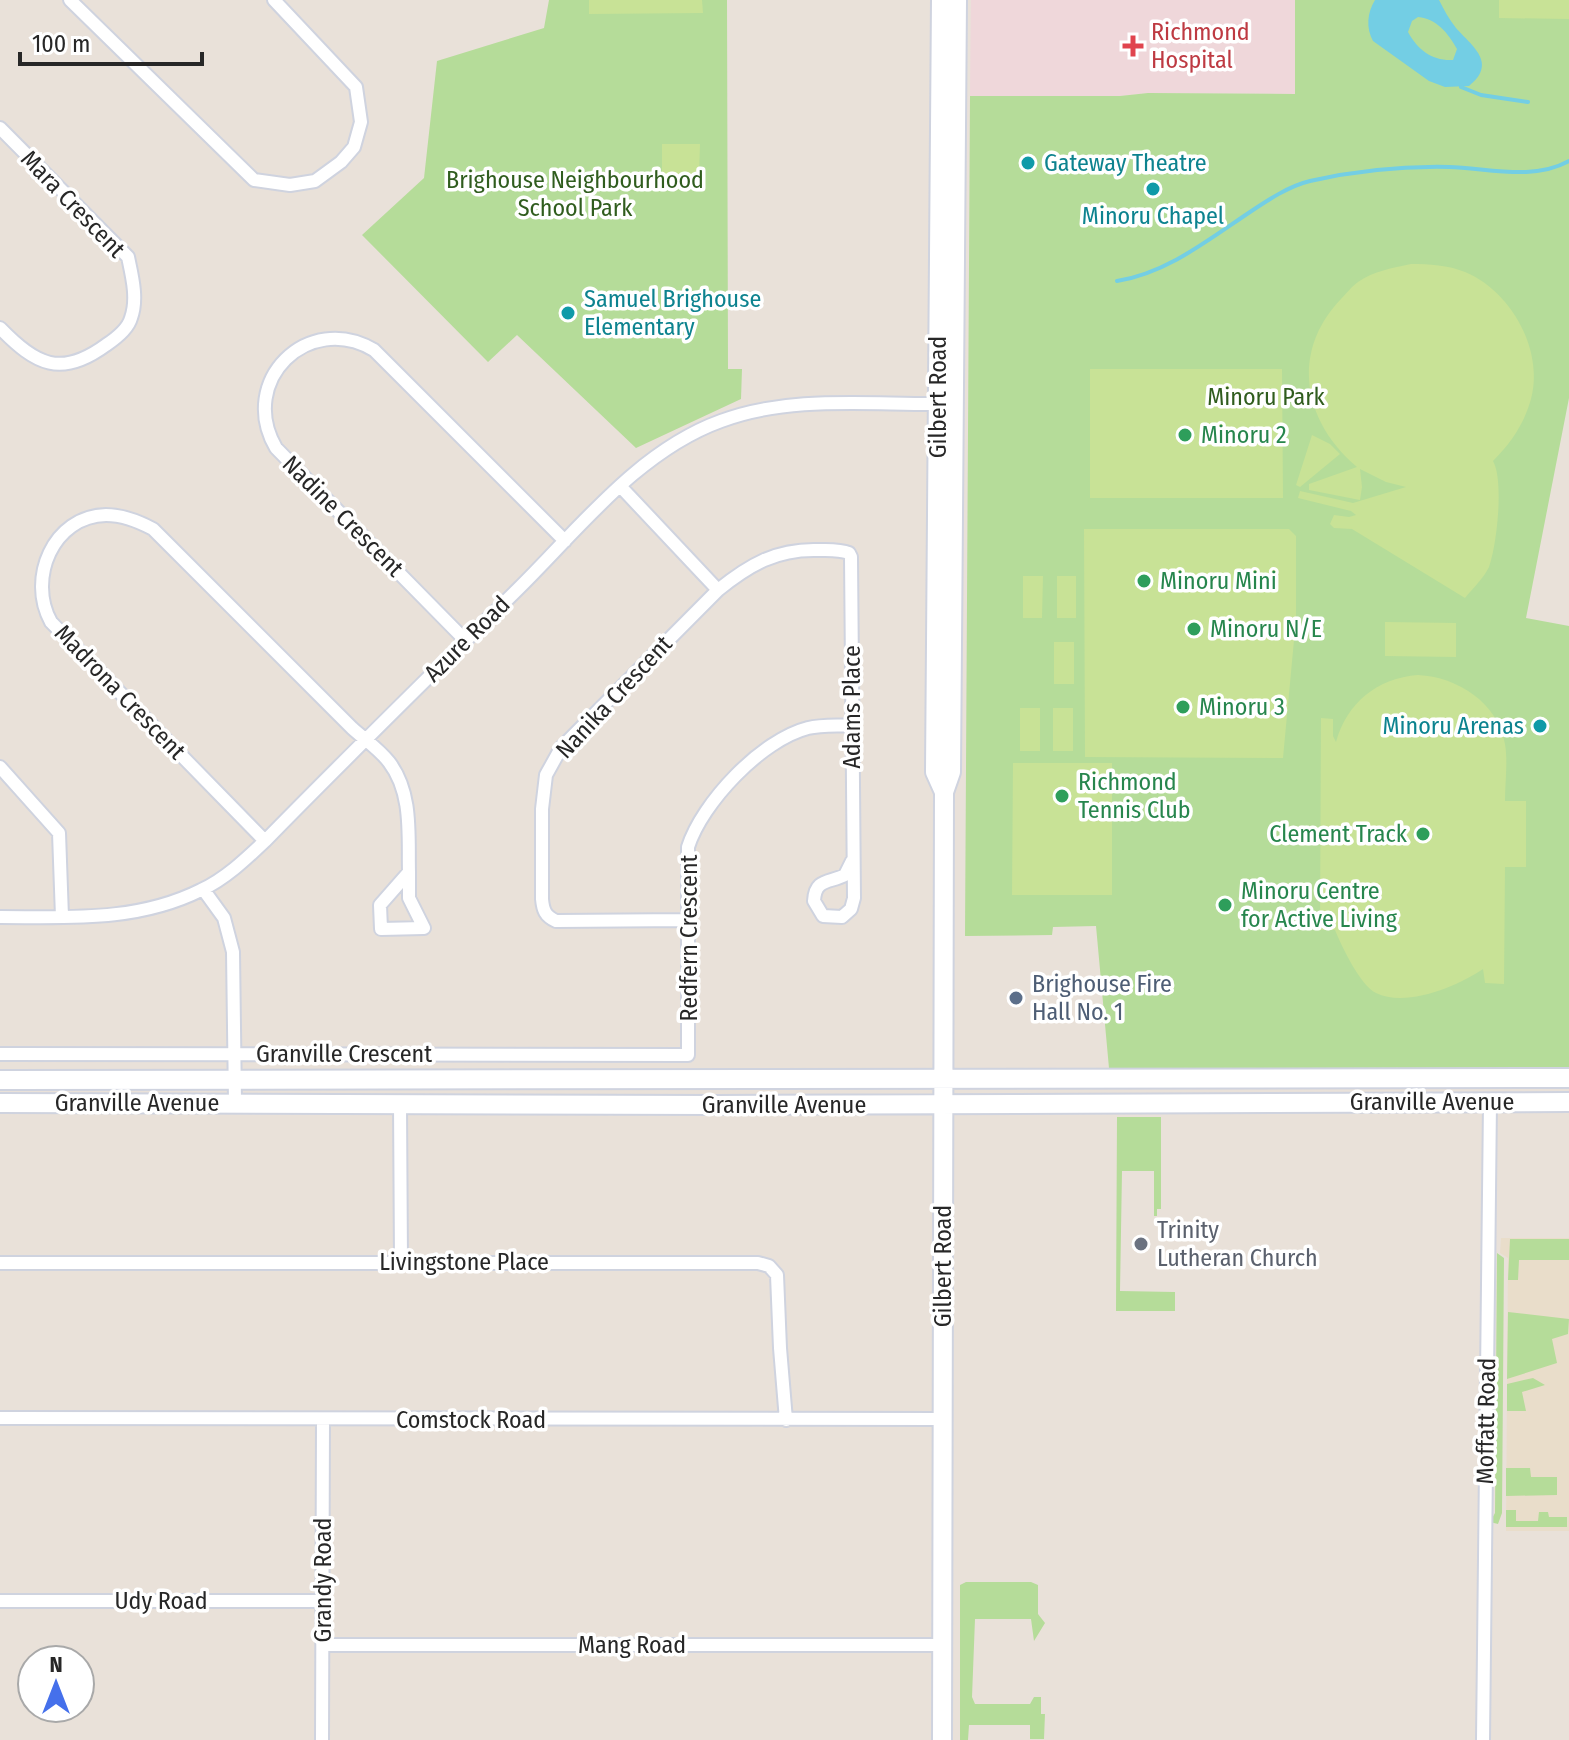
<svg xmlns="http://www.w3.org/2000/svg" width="1569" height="1740" viewBox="0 0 1569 1740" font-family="'Fira Sans Condensed',sans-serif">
<rect width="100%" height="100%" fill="#e9e1d9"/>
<path fill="#e9ddca" d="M 1501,1238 L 1569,1238 L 1569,1531 L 1506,1531 L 1508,1258 L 1500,1253 Z"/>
<path fill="#efd7da" d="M 971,0 L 1295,0 L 1295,94 L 1148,93 L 1120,96 L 970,96 Z"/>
<path fill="#b5dc99" d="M 549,0 L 727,0 L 728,369 L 742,369 L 741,399 L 636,448 L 517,335 L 488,362 L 362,235 L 424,178 L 437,61 L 544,28 Z
M 1295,0 L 1569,0 L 1569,398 L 1526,618 L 1569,626 L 1569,1068 L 1109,1068 L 1096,926 L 1053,927 L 1052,935 L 965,936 L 970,96 L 1120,96 L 1148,93 L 1295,94 Z
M 1117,1117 L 1161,1117 L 1161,1209 L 1157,1209 L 1157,1216 L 1154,1216 L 1154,1171 L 1122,1171 L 1120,1291 L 1175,1292 L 1175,1311 L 1116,1311 Z
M 1510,1239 L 1569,1239 L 1569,1260 L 1519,1260 L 1518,1280 L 1508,1280 Z
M 1497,1253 L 1504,1258 L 1502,1513 L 1498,1524 L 1490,1522 L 1495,1513 Z
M 1508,1312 L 1569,1319 L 1568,1334 L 1552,1339 L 1557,1363 L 1507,1379 Z
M 1533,1378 L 1545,1385 L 1522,1392 L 1526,1411 L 1507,1411 L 1507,1384 Z
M 1506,1468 L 1530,1468 L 1531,1477 L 1557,1477 L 1557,1495 L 1506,1496 Z
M 1506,1510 L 1516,1510 L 1516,1521 L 1538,1521 L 1539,1512 L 1548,1512 L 1549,1517 L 1567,1517 L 1567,1527 L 1506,1527 Z
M 966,1582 L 1031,1582 L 1038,1585 L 1038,1614 L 1045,1623 L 1034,1641 L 1031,1619 L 975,1619 L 972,1697 L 975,1704 L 1030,1704 L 1034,1697 L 1041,1697 L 1041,1714 L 1045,1714 L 1044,1739 L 1030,1739 L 1030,1725 L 969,1725 L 968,1740 L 960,1740 L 960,1585 Z"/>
<path fill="#c8e296" d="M 589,0 L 702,0 L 703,13 L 589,14 Z
M 1499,0 L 1569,0 L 1569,19 L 1499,18 Z
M 662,144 L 700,144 L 699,175 L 662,175 Z
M 1411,264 C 1429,264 1448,265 1465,272 C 1511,291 1544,350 1531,399 C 1524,424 1511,443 1493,461 C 1504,480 1497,545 1489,567 C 1484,578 1472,589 1465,598 L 1352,529 L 1334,528 L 1330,524 L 1334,515 L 1349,517 L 1356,515 L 1351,511 L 1298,498 L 1300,491 L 1353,503 L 1406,487 L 1386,482 L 1360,469 L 1362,487 L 1360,500 L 1309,490 L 1309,484 L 1357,467 C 1303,422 1290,352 1341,299 C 1346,294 1352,286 1358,282 C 1374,271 1392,268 1411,264 Z
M 1090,369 L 1282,369 L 1283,498 L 1090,498 Z
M 1312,435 L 1330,444 L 1340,454 L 1300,487 L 1296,485 Z
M 1084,529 L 1289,529 L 1296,536 L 1296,619 L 1283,758 L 1085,757 Z
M 1023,576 L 1043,576 L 1042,618 L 1023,618 Z
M 1057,576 L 1076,576 L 1076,618 L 1057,618 Z
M 1385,622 L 1456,623 L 1456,657 L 1385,656 Z
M 1054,642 L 1074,642 L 1074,684 L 1054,684 Z
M 1418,675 C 1458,677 1498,703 1505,744 C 1508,762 1505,783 1505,801 L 1526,801 L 1526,867 L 1505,867 L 1504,984 L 1485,983 L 1483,969 C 1458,986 1406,1008 1376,993 C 1360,985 1342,947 1335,930 L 1320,930 L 1321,718 L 1333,719 L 1333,736 L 1336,742 C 1347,703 1377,678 1418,675 Z
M 1020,708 L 1040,708 L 1040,751 L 1020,751 Z
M 1053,708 L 1073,708 L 1073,751 L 1053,751 Z
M 1013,763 L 1112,763 L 1112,895 L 1012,895 Z"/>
<path fill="#73cee4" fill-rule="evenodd" d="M 1375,0 L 1439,0 C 1444,10 1449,19 1456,28 C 1472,46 1498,63 1469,86 L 1445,87 L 1429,81 L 1373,41 C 1366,28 1367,13 1375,0 ZM 1418,17 C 1437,19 1448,33 1457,49 L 1453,60 C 1432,61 1418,50 1408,32 L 1412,21 Z"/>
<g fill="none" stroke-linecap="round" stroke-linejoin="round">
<path stroke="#73cee4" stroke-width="4" d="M 1461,87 L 1481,95 L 1528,102
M 1117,281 C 1167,273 1208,240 1250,212 C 1268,200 1289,186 1310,181 C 1355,171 1402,166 1449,167 C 1488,168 1533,181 1569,161"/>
<defs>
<path id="minor" d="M 70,0 L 254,180 L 290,185 L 315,181 L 341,162 L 354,147 L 361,122 L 356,87 L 274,0
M 0,128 L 128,257 C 132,276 138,299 131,318 C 128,329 115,339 106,345 C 61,378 36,365 0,328
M 621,487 L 718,590
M 465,640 L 276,448 C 237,381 308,311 374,350 L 565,541
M 0,767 L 59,833 L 62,917
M 265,841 L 51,622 C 27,579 53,516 106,515 C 123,515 138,521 153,529 L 352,728 C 364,739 379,749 389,762 C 413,793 408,836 409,872
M 409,872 L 409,898 L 424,928 L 381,929 L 380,905 Z
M 203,889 L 224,918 L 233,952 L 235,1102
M 0,917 C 69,917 137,922 201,890 C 225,879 246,859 265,841 C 348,756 433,673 518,589 C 579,529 638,451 721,421 C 790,395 870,405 943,404
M 688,920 L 556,921 C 545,916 543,910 542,899 L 542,809 L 546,775 L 561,748 L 718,590 C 749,565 776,549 817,550 C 828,550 839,549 849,553 L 851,557 L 854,898 L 851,909 L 842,917 L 823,916 L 814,901 C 815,878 830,883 845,875 L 852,861
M 0,1054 L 688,1055 L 688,847 C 702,803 761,740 808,728 C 822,725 837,726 852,725
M 400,1104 L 401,1261
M 0,1263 L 758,1263 L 769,1266 L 777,1275 L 780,1348 L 786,1420
M 0,1418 L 942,1419
M 0,1601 L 323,1601
M 323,1645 L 942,1645
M 322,1740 L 323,1419
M 1483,1740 L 1490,1102"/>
<path id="secondary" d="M 941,0 L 935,772 L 944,792
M 0,1080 L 1569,1078
M 0,1103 L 717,1105 L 1569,1102
M 942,1740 L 944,792 L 951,772 L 957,0"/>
</defs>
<use href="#minor" stroke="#cfd3df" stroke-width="16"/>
<use href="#secondary" stroke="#cfd3df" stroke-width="22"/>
<use href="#minor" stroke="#fff" stroke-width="12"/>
<use href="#secondary" stroke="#fff" stroke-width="18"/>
</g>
<path fill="#e0444e" stroke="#fff" stroke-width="3" d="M1129 34h8v8h8v8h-8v8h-8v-8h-8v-8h8z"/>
<g fill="#0f9aa8" stroke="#fff" stroke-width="3">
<circle cx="1028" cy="163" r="8"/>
<circle cx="1153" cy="189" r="8"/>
<circle cx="568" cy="313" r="8"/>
<circle cx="1540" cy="726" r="8"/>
</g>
<g fill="#2e9e5b" stroke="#fff" stroke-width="3">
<circle cx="1185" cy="435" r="8"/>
<circle cx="1144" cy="581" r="8"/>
<circle cx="1194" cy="629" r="8"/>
<circle cx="1183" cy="707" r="8"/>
<circle cx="1062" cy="796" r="8"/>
<circle cx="1423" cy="834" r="8"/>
<circle cx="1225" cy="905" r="8"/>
</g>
<circle fill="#5c6f8a" stroke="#fff" stroke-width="3" cx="1016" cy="998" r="8"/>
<circle fill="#6b7280" stroke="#fff" stroke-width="3" cx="1141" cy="1244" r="8"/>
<g text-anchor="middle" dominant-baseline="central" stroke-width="7" stroke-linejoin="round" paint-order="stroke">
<g font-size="24" fill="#be3a42" stroke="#fff" text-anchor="start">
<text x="1151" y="32">Richmond<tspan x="1151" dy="28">Hospital</tspan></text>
</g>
<g font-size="24" fill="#0d838f" stroke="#fff" text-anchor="start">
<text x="1044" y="163">Gateway Theatre</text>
<text x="1153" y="216" text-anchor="middle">Minoru Chapel</text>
<text x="584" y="299">Samuel Brighouse<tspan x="584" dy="28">Elementary</tspan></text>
<text x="1524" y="726" text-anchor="end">Minoru Arenas</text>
</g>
<g font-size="24" fill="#305d1e" stroke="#fff">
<text x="575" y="180">Brighouse Neighbourhood<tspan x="575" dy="28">School Park</tspan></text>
<text x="1266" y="397">Minoru Park</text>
</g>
<g font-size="24" fill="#272727" stroke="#fff">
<text transform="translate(73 204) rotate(46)">Mara Crescent</text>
<text transform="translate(938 397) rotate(-90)">Gilbert Road</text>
<text transform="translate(343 516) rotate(45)">Nadine Crescent</text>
<text transform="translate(467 639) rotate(-45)">Azure Road</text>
<text transform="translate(120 692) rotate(46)">Madrona Crescent</text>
<text transform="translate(614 697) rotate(-47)">Nanika Crescent</text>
<text transform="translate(852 707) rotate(-90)">Adams Place</text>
<text transform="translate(689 938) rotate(-90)">Redfern Crescent</text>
<text x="344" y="1054">Granville Crescent</text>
<text x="1432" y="1102">Granville Avenue</text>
<text x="137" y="1103">Granville Avenue</text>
<text x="784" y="1105">Granville Avenue</text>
<text x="464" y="1262">Livingstone Place</text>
<text transform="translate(943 1266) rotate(-90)">Gilbert Road</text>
<text x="471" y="1420">Comstock Road</text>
<text transform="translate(1486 1421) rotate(-89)">Moffatt Road</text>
<text transform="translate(323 1580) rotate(-90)">Grandy Road</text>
<text x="161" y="1601">Udy Road</text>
<text x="632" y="1645">Mang Road</text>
</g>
<g font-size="24" fill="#27864d" stroke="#fff" text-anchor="start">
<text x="1201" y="435">Minoru 2</text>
<text x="1160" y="581">Minoru Mini</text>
<text x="1210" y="629">Minoru N/E</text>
<text x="1199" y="707">Minoru 3</text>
<text x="1078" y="782">Richmond<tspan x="1078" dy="28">Tennis Club</tspan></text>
<text x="1407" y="834" text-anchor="end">Clement Track</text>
<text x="1241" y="891">Minoru Centre<tspan x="1241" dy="28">for Active Living</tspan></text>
</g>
<g font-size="24" fill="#4e5e75" stroke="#fff" text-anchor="start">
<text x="1032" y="984">Brighouse Fire<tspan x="1032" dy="28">Hall No. 1</tspan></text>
</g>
<g font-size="24" fill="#5b616d" stroke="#fff" text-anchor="start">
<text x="1157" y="1230">Trinity<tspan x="1157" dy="28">Lutheran Church</tspan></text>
</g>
</g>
<g transform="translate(56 1684)"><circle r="38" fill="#ffffff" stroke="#a9a9a9" stroke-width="2"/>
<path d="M0-6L14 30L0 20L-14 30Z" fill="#4570eb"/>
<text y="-12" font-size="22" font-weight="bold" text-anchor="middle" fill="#272727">N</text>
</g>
<path d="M20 52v12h182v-12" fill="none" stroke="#272727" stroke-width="4"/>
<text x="32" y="52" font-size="24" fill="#272727" stroke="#ffffff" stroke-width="6" paint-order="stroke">100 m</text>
</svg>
